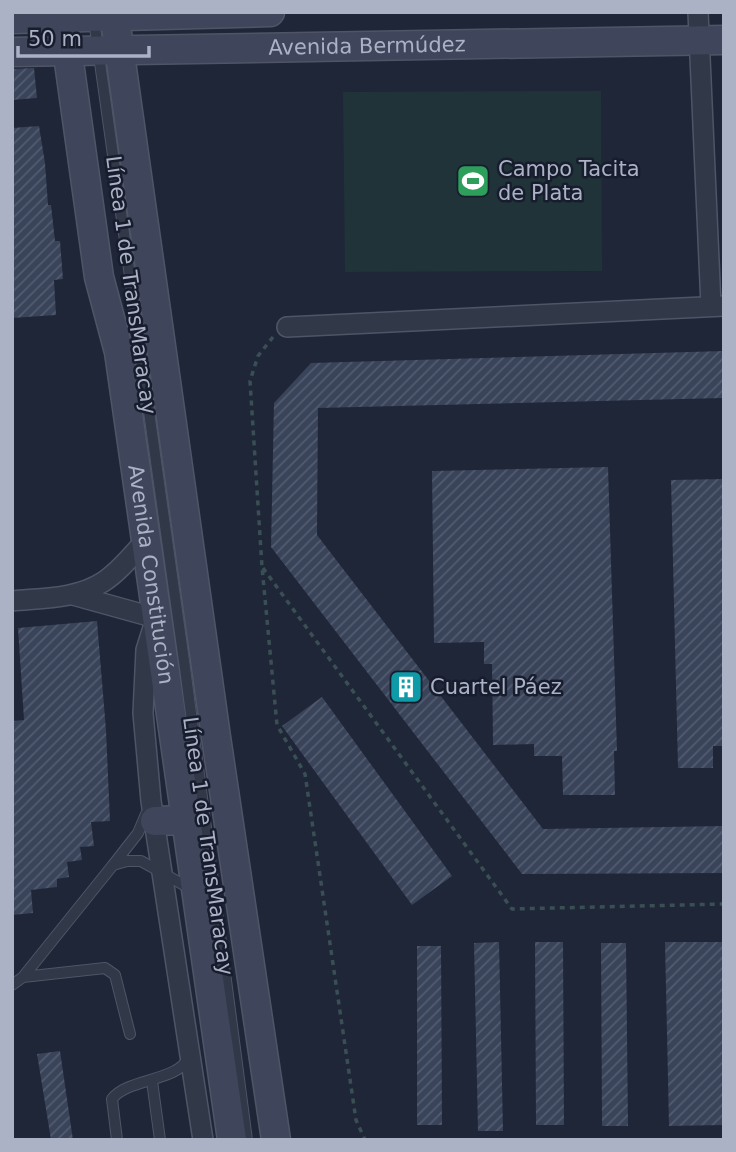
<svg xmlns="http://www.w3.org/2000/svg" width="736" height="1152" viewBox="0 0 736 1152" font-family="'DejaVu Sans',sans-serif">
<defs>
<pattern id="building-hatch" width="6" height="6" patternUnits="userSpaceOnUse" patternTransform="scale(1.75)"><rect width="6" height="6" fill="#394359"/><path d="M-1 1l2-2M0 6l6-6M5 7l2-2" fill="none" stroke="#535c6f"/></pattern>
</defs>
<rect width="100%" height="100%" fill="#1e2638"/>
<path fill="#203339" d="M 601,91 L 602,271 L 345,272 L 343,92 Z"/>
<path fill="url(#building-hatch)" d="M 34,68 L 37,98 L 12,100 L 12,69 Z
M 39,126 L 45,163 L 48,205 L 51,205 L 55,241 L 60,241 L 63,279 L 54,280 L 56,315 L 12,318 L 12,128 Z
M 724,351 L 724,398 L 318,408 L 317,535 L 543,829 L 724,826 L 724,873 L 522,874 L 271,547 L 274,403 L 311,363 Z
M 608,467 L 617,751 L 614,751 L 615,795 L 563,795 L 562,756 L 534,756 L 534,744 L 493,745 L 492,664 L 484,664 L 484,642 L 434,643 L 432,471 Z
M 724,479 L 724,746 L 713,746 L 713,768 L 678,768 L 671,480 Z
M 97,621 L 106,730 L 110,821 L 91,822 L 94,846 L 80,847 L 82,860 L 67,862 L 69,877 L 57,879 L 57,887 L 31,890 L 33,913 L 12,915 L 12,721 L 24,720 L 18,628 Z
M 322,697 L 452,876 L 412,905 L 282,726 Z
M 499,942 L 503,1131 L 478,1131 L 474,943 Z
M 535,942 L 563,942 L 564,1125 L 536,1125 Z
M 665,942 L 724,942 L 724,1125 L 669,1126 Z
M 601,943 L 626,943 L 628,1126 L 602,1126 Z
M 417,946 L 441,946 L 442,1125 L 417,1125 Z
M 60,1051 L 73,1140 L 51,1140 L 37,1054 Z"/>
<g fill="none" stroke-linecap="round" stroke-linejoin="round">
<defs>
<path id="lane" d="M 94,20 L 185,668 L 247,1140
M 113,865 L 138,833 L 146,814
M 23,977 L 105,968 L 115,975 L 130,1034
M 12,985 L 23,977 L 113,865 L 127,861 L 141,861 L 191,889
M 152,1081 L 160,1140
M 117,1140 L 112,1099 C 127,1078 178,1082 189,1057"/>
<path id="street" d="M 698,12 L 711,306
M 287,327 L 724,306
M 73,595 L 156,618 L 146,650 L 143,713 L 151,801 L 203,1140
M 12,601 C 42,598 77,599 103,582 C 119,572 133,554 146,540"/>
<g id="secondary">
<path id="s1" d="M 62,12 L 99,277 L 119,352 L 232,1140"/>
<path d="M 114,12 L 216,737 L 276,1140"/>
<path d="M 12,19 L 270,12"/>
<path id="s2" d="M 12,52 L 724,40"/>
<path d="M 155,821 L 188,820"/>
</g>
</defs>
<use href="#lane" stroke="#4f5567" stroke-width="12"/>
<use href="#street" stroke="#4f5567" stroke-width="22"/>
<use href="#secondary" stroke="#4f5567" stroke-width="31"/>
<path stroke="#3a4f54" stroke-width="3.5" stroke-dasharray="5 5" stroke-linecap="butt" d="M 273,337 L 258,356 L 250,381 L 262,567 L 277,725 L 305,774 L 356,1120 L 365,1140
M 263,568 L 512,909 L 724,904"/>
<use href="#lane" stroke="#313848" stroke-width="10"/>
<use href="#street" stroke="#313848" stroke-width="19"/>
<use href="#secondary" stroke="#3f465c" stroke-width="28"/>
</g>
<defs>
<symbol id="stadium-square" viewBox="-11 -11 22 22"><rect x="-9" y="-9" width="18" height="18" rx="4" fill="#2e9e5b" stroke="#171d2d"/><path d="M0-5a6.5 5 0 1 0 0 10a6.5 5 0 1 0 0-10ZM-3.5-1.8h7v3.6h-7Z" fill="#fff"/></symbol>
<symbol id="building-square" viewBox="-11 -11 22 22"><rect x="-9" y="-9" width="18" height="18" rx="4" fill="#0f9aa8" stroke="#171d2d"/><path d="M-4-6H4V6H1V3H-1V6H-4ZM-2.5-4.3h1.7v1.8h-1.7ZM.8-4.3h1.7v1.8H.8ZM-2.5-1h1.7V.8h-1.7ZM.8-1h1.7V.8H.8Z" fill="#fff"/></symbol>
</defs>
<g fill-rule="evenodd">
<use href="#stadium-square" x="454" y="162" width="38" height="38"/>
<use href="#building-square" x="387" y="668" width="38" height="38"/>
</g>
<g text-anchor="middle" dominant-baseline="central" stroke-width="5" stroke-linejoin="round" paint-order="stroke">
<g font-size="21" fill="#abb2c6" stroke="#171d2d">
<text stroke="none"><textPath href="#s2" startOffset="355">Avenida Bermúdez</textPath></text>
<text transform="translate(131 285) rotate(82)">Línea 1 de TransMaracay</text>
<text stroke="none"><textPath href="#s1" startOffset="570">Avenida Constitución</textPath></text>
<text transform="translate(208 846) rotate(82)">Línea 1 de TransMaracay</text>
</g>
<g font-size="21" fill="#abb2c6" stroke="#171d2d" text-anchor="start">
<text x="498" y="169">Campo Tacita<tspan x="498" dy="24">de Plata</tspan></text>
<text x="430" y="687">Cuartel Páez</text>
</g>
</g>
<rect width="736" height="1152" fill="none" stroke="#abb2c6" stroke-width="28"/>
<path d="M18 46v10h131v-10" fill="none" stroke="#abb2c6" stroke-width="3.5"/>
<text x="28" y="46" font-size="21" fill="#abb2c6" stroke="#171d2d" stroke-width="5" paint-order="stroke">50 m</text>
</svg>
